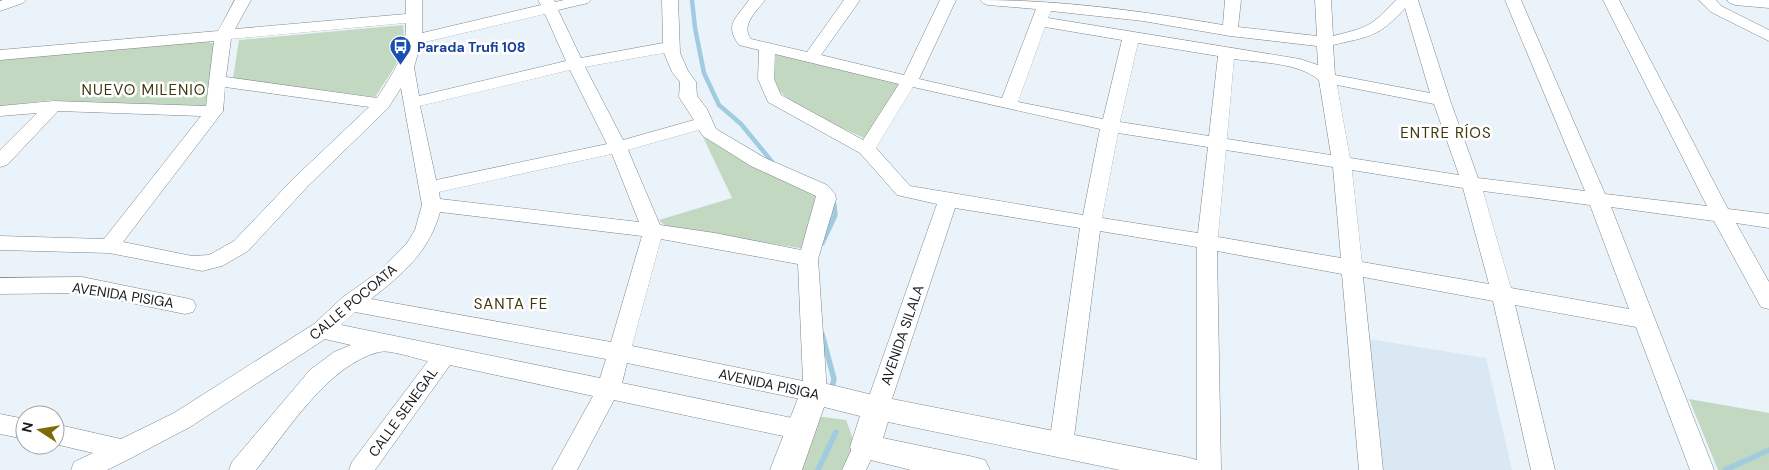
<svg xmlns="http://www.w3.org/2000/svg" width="1769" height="470" viewBox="0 0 1769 470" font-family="'DM Sans',sans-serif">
<rect width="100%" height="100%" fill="#ebf3fa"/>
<path fill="#d9e8f3" d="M 1357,337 L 1486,358 L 1512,470 L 1376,470 Z"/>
<path fill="#c2d8c1" d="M 403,25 C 408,53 389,75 375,97 L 233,78 L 239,40 Z
M 204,41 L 216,44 L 208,104 L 201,107 L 90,106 L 52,100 L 0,106 L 0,59 Z
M 779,53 L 900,83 L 864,138 C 844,128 775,101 772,78 C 771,71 773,62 774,55 Z
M 703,137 L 760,169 L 812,190 L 819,199 L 806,249 L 667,228 L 659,220 L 732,198 Z
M 1689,399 L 1769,413 L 1769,470 L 1718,470 Z
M 815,416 L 846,420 C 855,442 856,448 846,470 L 796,470 Z"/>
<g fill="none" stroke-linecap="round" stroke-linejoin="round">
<path stroke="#a1cce0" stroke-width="4.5" d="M 692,0 L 695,28 L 704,73 L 719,105 L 741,124 L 773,163
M 833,200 L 834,206"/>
<path stroke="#a1cce0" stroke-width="5.5" d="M 822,243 L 835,215 L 834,205
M 822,334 L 834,379 L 831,391
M 818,470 L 836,432
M 1725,470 L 1769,450"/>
<defs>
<path id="minor" d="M 3,0 L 26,0 L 23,3 L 0,11 L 0,1 Z
M 235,0 L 251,0 L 235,29 L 406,14 L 406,0 L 422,0 L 422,33 L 541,5 L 538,0 L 554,0 L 555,2 L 564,0 L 591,0 L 588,3 L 558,10 L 581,58 L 663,43 L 662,0 L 678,0 L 680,53 L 688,71 L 696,82 L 697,96 L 707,109 L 716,129 L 765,158 L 827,185 L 835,194 L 836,199 L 818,259 L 827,393 L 823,400 L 815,402 L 627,363 L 622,383 L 802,420 L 811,423 L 814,430 L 811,437 L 802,440 L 614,400 L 577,470 L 552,470 L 593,396 L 450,365 L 375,470 L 349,470 L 352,462 L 428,361 C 417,359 389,349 379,352 C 328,365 288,430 256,470 L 229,470 L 232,462 L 310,370 L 334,352 L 351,345 L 325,339 L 190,427 L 133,457 L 107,470 L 71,470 L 74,462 L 93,453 L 55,444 L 55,424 L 121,439 L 174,413 L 314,324 L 343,297 L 381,270 L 407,243 L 415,230 L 422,205 L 401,88 L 388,108 L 308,186 L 248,251 L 222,266 L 202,271 L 109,253 L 0,250 L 0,236 L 104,239 L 201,116 L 58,111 L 7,165 L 0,167 L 0,150 L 37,113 L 0,116 L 0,106 L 53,101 L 206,106 L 214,41 L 0,60 L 0,50 L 218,31 ZM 545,14 L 566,61 L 419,96 L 414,67 L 421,43 ZM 406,23 C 406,55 394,72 377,98 L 226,77 L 231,39 ZM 664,53 L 672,72 L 680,82 L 679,97 L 694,120 L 623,140 L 585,67 ZM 570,70 L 607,144 L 436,180 L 420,106 ZM 225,87 L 369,107 L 294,178 L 234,241 L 209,255 L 192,256 L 123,242 L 223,111 ZM 699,130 L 703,136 L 751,166 L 816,196 L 801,250 L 715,233 L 660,225 L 628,150 ZM 612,154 L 639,222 L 440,199 L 439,192 ZM 440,212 L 642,236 L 611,342 L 371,299 C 403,274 429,252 440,212 ZM 661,239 L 798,264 L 803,381 L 632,346 ZM 355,312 L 606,359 L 600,378 L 341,325 Z
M 749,0 L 765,0 C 757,11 740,25 751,39 L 807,52 L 844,0 L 860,0 L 821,55 L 904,75 L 940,0 L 956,0 L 919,79 L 1002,98 L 1036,9 L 988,5 L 983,3 L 980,0 C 1062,0 1142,11 1223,25 L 1225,0 L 1241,0 L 1238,27 L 1317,36 L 1315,0 L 1331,0 L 1333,36 C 1368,27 1371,27 1396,0 L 1418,0 L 1450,100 L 1478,178 L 1585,191 L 1505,0 L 1521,0 L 1605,194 L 1707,206 L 1603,0 L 1619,0 L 1728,209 L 1769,214 L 1769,228 L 1736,223 L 1769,282 L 1769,309 L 1761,307 L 1714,221 L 1611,207 L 1714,470 L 1690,470 L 1636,327 L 1515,305 L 1555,470 L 1531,470 L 1493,301 L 1363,277 L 1383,470 L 1359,470 L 1342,274 L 1217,251 L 1221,470 L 1197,470 L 1197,247 L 1100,231 L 1073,445 L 1070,452 L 1061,455 L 1052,452 L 1049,445 L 1080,228 L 955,208 L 889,408 L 885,415 L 877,418 L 869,415 L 865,408 L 937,204 L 897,195 L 860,153 L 768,102 L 758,79 L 759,50 L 739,45 C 724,24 736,19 749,0 ZM 1405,8 L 1430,93 L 1335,75 L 1333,45 C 1370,36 1378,38 1405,8 ZM 1051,11 L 1143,21 L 1230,36 L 1317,46 L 1318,65 L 1300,59 L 1048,18 ZM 1045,27 L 1122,40 L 1103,119 L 1018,102 ZM 1138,43 L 1218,56 L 1209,136 L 1120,122 ZM 775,54 L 899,84 L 863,140 L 781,95 L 774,79 ZM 1234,59 C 1261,63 1297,62 1319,80 L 1331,155 L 1227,139 ZM 1337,85 L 1434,104 L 1459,175 L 1350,158 ZM 913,87 L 1100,129 L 1083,215 L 910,186 L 876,148 ZM 1118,133 L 1208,147 L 1198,233 L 1102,218 ZM 1226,150 L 1333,167 L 1341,258 L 1218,237 ZM 1352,170 L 1463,188 L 1489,284 L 1362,262 ZM 1483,191 L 1590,205 L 1629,309 L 1511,288 Z
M 1699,0 L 1716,0 L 1721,6 L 1769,30 L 1769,41 L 1711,12 Z
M 1727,0 L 1769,0 L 1769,8 L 1735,5 L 1730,3 Z
M 82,277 L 185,298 L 193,300 L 196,306 L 193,312 L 185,314 L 82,293 L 0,294 L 0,278 Z
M 0,414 L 25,419 L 25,439 L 0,434 Z
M 865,437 L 874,440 L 877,447 L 866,470 L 842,470 L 856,440 Z"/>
<path id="tertiary" d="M 815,381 L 877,396 L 1186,457 L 1197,460 L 1202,470 L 1120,470 L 888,422 L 883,438 L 974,457 L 985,460 L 990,470 L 911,470 L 854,456 L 850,447 L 860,416 L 824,407 L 802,470 L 770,470 L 800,393 L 805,385 Z"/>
</defs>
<use href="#minor" stroke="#7d858a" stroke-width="1"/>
<use href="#tertiary" stroke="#7d858a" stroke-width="1"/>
<use href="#minor" fill="#fff" fill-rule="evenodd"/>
<use href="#tertiary" fill="#fff" fill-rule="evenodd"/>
</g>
<defs>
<symbol id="bus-pin" viewBox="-11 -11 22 30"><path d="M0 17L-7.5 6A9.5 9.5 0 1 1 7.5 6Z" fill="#1a4fb4" stroke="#fff"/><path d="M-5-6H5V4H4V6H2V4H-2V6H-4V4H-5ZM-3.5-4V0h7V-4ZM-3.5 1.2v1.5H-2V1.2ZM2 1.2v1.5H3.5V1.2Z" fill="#fff"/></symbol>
</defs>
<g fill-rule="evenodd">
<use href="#bus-pin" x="388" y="34" width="25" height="34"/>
</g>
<g text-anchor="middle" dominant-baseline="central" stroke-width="5" stroke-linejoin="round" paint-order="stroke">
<g font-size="14" font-weight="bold" fill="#164399" stroke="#fff" text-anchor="start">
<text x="417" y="47">Parada Trufi 108</text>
</g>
<g font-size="14" fill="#171a1c" stroke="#fff">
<text transform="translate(123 295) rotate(9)">AVENIDA PISIGA</text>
<text transform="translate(353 302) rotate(-40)">CALLE POCOATA</text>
<text transform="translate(902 335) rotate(-71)">AVENIDA SILALA</text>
<text transform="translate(769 384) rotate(12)">AVENIDA PISIGA</text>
<text transform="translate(403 412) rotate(-54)">CALLE SENEGAL</text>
</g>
<g font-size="15" letter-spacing="1" fill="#40380d" stroke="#fff">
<text x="144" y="90">NUEVO MILENIO</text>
<text x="1446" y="133">ENTRE RÍOS</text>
<text x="511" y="304">SANTA FE</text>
</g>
</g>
<g transform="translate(40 430) rotate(282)"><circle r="24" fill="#ffffff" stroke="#a2a3a4"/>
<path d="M0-4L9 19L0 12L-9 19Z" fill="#7d6c05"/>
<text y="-8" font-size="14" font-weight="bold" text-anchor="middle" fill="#171a1c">N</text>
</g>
</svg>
